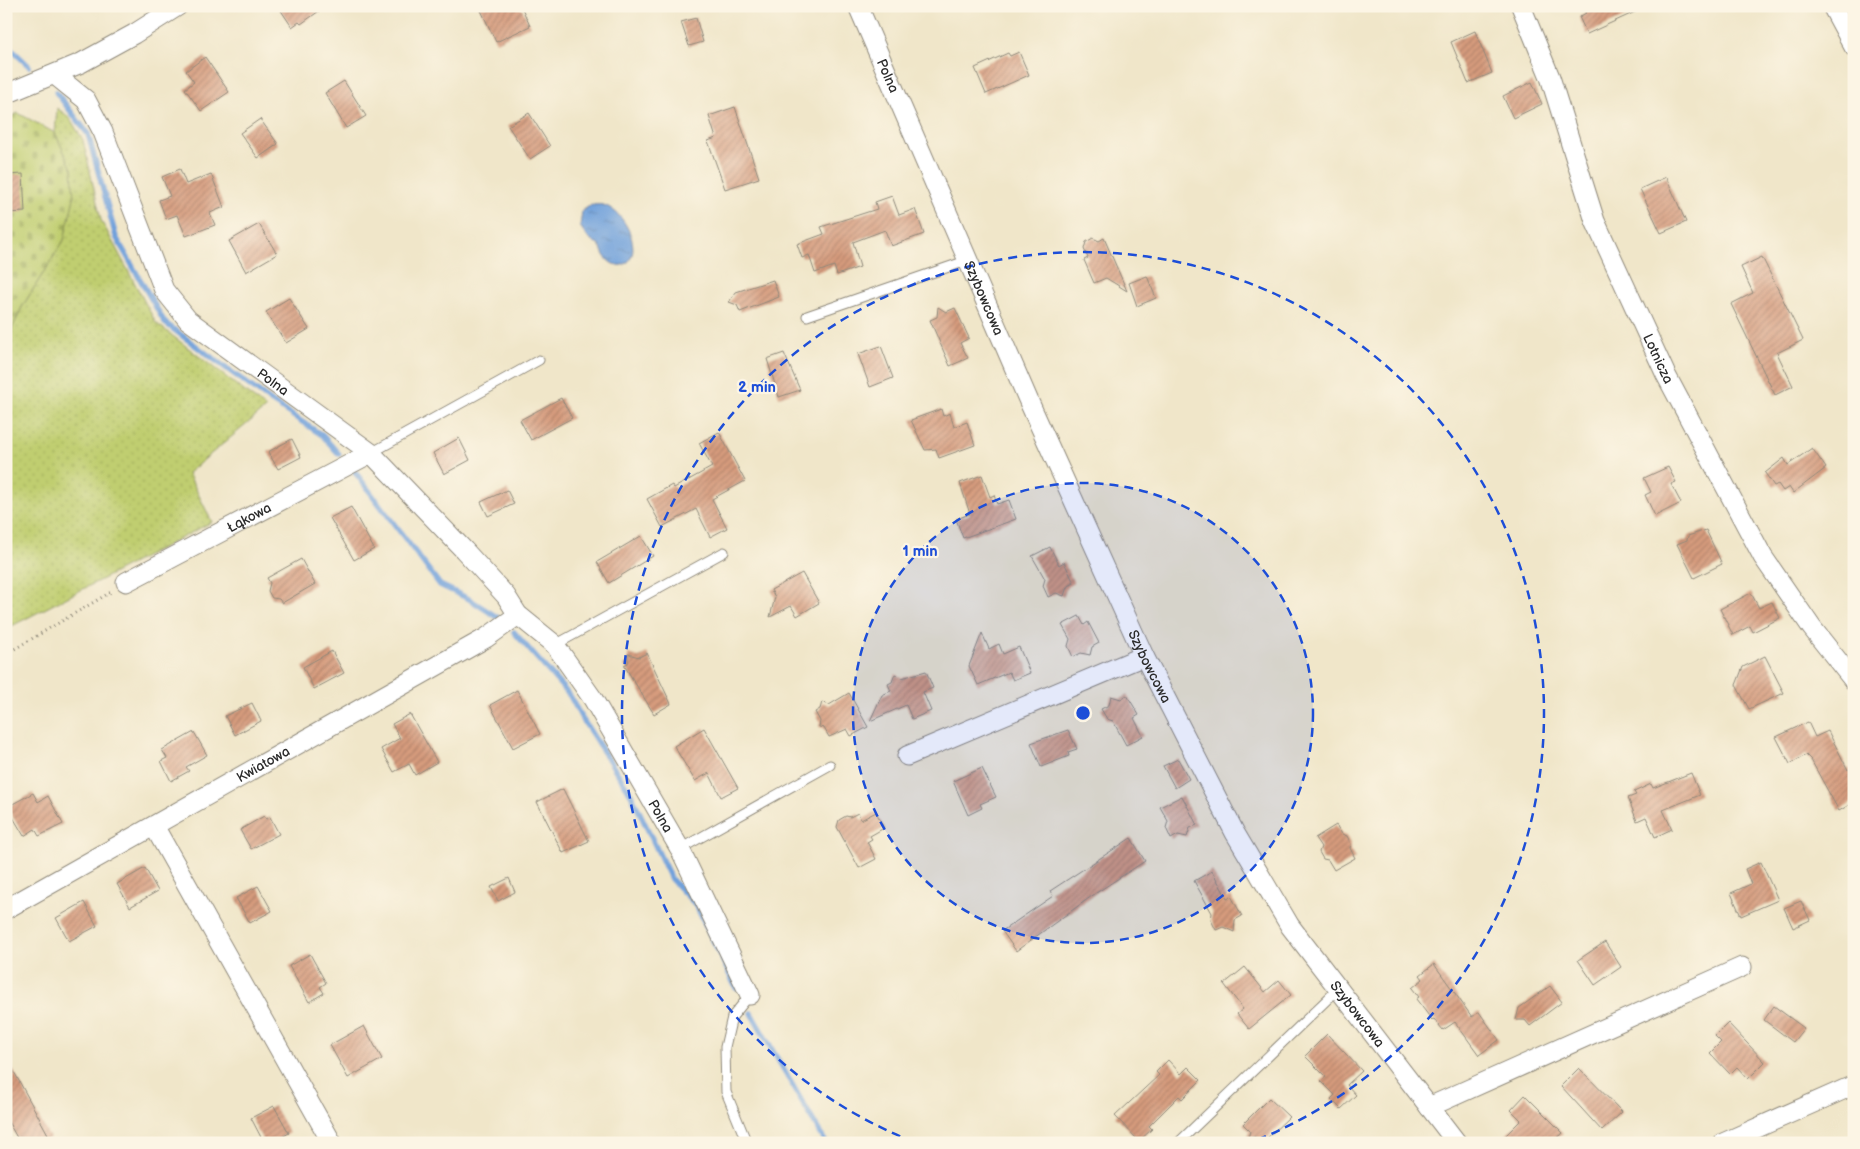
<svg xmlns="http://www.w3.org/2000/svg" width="1860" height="1149" viewBox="0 0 1860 1149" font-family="'Balsamiq Sans',sans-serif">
<defs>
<pattern id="grass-dots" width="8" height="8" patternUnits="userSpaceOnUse" patternTransform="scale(1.25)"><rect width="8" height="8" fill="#c0ce70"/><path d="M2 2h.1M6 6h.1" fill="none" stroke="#a5b161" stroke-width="1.8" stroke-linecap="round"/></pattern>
<pattern id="cemetery-stones" width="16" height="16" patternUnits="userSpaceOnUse" patternTransform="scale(1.25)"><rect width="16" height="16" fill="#c0ce70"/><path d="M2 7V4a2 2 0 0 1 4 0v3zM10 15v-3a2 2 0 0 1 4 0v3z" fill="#a5b161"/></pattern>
<pattern id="water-ripples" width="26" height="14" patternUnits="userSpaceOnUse" patternTransform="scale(1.25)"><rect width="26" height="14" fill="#71a1db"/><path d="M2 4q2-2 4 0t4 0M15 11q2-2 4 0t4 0" fill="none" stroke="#5d83b2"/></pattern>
<pattern id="building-hatch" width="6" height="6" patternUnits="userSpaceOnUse" patternTransform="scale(1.25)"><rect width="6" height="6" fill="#d69b7d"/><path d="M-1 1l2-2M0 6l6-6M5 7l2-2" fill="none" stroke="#ae7f67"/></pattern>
</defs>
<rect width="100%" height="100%" fill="#fcf5e5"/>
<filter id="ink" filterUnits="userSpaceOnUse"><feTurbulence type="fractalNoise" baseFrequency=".02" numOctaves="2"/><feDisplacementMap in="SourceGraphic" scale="10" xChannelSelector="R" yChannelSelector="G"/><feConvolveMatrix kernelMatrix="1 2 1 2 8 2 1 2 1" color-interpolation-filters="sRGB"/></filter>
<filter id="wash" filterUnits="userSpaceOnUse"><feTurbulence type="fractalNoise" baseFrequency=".0096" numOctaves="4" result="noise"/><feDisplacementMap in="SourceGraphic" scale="20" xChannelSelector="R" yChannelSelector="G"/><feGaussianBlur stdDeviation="1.12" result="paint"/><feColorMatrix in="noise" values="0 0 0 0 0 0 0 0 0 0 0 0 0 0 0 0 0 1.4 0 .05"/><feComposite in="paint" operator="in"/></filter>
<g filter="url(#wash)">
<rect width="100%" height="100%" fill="#f0e6c9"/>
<path fill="url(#grass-dots)" stroke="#767c4e" d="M 57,108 L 69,117 L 83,140 L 101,220 L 156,323 L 266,408 L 188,473 L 212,522 L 6,629 L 6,342 L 22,307 L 64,240 L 72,169 L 55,133 Z"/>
<path fill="url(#cemetery-stones)" stroke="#767c4e" d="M 18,113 L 55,133 L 72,169 L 74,198 L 64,240 L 22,307 L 6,342 L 6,118 Z"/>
<path fill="url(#water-ripples)" stroke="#4e6683" d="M 591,205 C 595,205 600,204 603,205 C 620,209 637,237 632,255 C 627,272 605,267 601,247 L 588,238 L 580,226 L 582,211 Z"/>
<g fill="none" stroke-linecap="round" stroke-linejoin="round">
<path stroke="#71a1db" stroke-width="5.5" d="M 6,44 L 29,66
M 56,92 L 88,134 L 116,237 L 165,323 L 272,402 L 322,435 L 339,454
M 355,472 L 440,585 L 469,599 L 497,617
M 514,632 L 570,696 L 581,717 L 631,794 L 671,879 L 696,905 L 736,988
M 751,1013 L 826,1143"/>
</g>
<g id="blocks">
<path fill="url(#building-hatch)" d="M 278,6 L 326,6 L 301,24 L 299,22 L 292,27 Z
M 479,6 L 521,6 L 530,26 L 496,42 Z
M 1583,6 L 1648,6 L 1587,34 L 1579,17 L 1586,13 Z
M 696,18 L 703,42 L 689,46 L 681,22 Z
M 1475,31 L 1492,73 L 1468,83 L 1451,42 Z
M 1019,52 L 1029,75 L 986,94 L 975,68 L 1008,53 L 1010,56 Z
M 205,57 L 229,92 L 201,111 L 185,89 L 194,82 L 186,71 Z
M 344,81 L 366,116 L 346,128 L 325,93 Z
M 1532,82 L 1542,104 L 1513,118 L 1503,96 Z
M 735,107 L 759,178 L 725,189 L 708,141 L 716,138 L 709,116 Z
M 529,113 L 550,146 L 530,159 L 508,126 Z
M 260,119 L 278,144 L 258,158 L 240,133 Z
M 180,169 L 186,184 L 211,174 L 224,207 L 210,213 L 215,225 L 186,236 L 177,215 L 166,219 L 159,200 L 170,196 L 162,177 Z
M 23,174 L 25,212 L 6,213 L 6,175 Z
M 1666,177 L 1686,222 L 1661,233 L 1640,189 Z
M 892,196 L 899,215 L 915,209 L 924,234 L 891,246 L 885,230 L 853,242 L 860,267 L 837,275 L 834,266 L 815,273 L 809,255 L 802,258 L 797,244 L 824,234 L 821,227 L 877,209 L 875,202 Z
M 259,224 L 277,254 L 246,272 L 229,241 Z
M 1093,238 L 1099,241 L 1104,238 L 1127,291 L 1106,278 L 1094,283 L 1084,260 L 1088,258 L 1084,249 L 1086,242 Z
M 1762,257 L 1803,340 L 1777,353 L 1793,386 L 1775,395 L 1731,304 L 1753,293 L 1741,267 Z
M 1147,276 L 1156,298 L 1137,306 L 1129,283 Z
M 773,280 L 779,297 L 740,312 L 737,305 L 729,302 L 736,292 Z
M 289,298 L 309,329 L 286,343 L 266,312 Z
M 938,307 L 946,312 L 955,308 L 969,338 L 960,343 L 968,358 L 950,366 L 930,320 L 937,317 Z
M 881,346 L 893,378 L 870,387 L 858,354 Z
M 784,353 L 800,390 L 779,397 L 767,359 Z
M 561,398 L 572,418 L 531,440 L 520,420 Z
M 941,409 L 943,416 L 950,413 L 954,427 L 967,422 L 975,445 L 939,458 L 936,449 L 925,450 L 911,420 Z
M 719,432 L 745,481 L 712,499 L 727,528 L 710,537 L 696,509 L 662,527 L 647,499 L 672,485 L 674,488 L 712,467 L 699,443 Z
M 459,438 L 470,460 L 444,474 L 433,453 Z
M 292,439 L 301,457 L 278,469 L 268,452 Z
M 1812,448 L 1826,468 L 1793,493 L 1789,487 L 1783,491 L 1778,484 L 1774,486 L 1765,473 L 1784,458 L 1788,465 Z
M 1668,467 L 1676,482 L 1671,484 L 1681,503 L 1655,516 L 1645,495 L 1651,492 L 1644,478 Z
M 982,475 L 990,497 L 994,495 L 997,504 L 1009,500 L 1016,519 L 963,538 L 956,519 L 970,514 L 960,483 Z
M 507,490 L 514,504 L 488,516 L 481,502 Z
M 351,507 L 374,549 L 354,560 L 330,518 Z
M 1706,530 L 1722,564 L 1694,578 L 1677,544 L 1687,540 L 1688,536 Z
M 641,536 L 653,556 L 609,583 L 597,562 Z
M 1050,547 L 1059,565 L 1064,562 L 1074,583 L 1067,587 L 1064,596 L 1056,593 L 1048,597 L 1043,586 L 1045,579 L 1032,556 Z
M 301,559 L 315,584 L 282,603 L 279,599 L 272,598 L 268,591 L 270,583 L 267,578 Z
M 802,573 L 819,603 L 797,616 L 791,606 L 770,617 L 775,597 L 771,590 Z
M 1751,593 L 1759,608 L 1772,602 L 1780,618 L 1753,632 L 1750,626 L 1733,635 L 1720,609 Z
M 1079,616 L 1084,625 L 1088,622 L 1099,643 L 1092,647 L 1090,655 L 1081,653 L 1073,657 L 1068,646 L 1070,639 L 1062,625 Z
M 982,633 L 989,649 L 999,644 L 1003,654 L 1019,647 L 1030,673 L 1013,680 L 1009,672 L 978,685 L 969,666 Z
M 332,651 L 344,673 L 314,689 L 303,667 Z
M 647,653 L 671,704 L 654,714 L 624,665 L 628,663 L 628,654 L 639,657 Z
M 1765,656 L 1784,693 L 1749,709 L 1736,685 L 1743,667 Z
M 926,671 L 933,688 L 923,692 L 931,711 L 912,719 L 906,705 L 870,721 L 882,695 L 891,691 L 888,684 L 892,682 L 895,674 L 902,678 Z
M 517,690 L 540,734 L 513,748 L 490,705 Z
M 849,693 L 868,727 L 851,736 L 847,729 L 829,737 L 824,728 L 819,727 L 820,721 L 815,712 L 820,709 L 822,702 L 829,705 Z
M 1127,695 L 1139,715 L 1134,718 L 1143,736 L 1126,745 L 1113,721 L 1107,719 L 1101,709 L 1109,705 L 1111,696 L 1121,699 Z
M 252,703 L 261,721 L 235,735 L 225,716 Z
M 410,714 L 437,762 L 415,775 L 409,764 L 394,772 L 381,749 L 400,738 L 392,724 Z
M 1808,722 L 1815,737 L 1828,731 L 1848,770 L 1854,766 L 1854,802 L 1839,811 L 1811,760 L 1806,755 L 1790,764 L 1776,737 Z
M 704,728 L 738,788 L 721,797 L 709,773 L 695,781 L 674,746 Z
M 1068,730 L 1077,749 L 1068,752 L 1069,756 L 1041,767 L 1031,743 Z
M 194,732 L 207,755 L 186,767 L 189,771 L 171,781 L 161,761 L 167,758 L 162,750 Z
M 1178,759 L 1189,779 L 1175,788 L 1163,766 Z
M 982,768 L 996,797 L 980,804 L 982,808 L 968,815 L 953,781 Z
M 1691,773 L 1700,795 L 1663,810 L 1672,829 L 1655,837 L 1646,817 L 1637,821 L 1628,798 L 1636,795 L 1634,792 L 1651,784 L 1653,788 Z
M 563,789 L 589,841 L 563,853 L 537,802 Z
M 33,793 L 38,802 L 48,796 L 63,824 L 39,836 L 35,829 L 24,836 L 7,807 Z
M 1182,796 L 1197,825 L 1190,828 L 1187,837 L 1178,835 L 1171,839 L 1166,828 L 1168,821 L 1160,807 Z
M 876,812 L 884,828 L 870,836 L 872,839 L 867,842 L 876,859 L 859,868 L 837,827 L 839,820 L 846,816 L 850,817 L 858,813 L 861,820 Z
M 264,816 L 266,819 L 270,817 L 279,834 L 251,849 L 240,830 Z
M 1336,825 L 1342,834 L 1347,836 L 1351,844 L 1350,848 L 1355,858 L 1334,870 L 1328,860 L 1323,859 L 1319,852 L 1321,847 L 1315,838 Z
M 1131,838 L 1145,861 L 1096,893 L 1016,951 L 1002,931 L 1053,896 L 1050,891 Z
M 1761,862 L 1778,900 L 1741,916 L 1731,893 L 1751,884 L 1745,869 Z
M 145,868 L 158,891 L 130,907 L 117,884 Z
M 1212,871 L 1227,898 L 1231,896 L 1242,916 L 1235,920 L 1234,932 L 1223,927 L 1216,930 L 1211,920 L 1212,913 L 1194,881 Z
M 509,878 L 515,892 L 498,901 L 491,887 Z
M 258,886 L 272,911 L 250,923 L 236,898 Z
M 1801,901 L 1810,920 L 1793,928 L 1784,908 Z
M 84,902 L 97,926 L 69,941 L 56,918 Z
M 1605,942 L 1621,967 L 1595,985 L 1578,960 Z
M 310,954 L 326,983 L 320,987 L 324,993 L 309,1002 L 289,966 Z
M 1434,964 L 1472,1017 L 1479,1012 L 1499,1040 L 1479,1055 L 1455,1022 L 1443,1030 L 1434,1019 L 1432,1020 L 1416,999 L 1419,997 L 1412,988 L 1423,979 L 1420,975 Z
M 1245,967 L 1265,992 L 1279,980 L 1291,995 L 1249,1029 L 1237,1014 L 1243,1009 L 1224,984 Z
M 1550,986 L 1562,1002 L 1530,1026 L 1525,1020 L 1516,1020 L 1519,1008 Z
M 1774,1006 L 1804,1028 L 1793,1042 L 1764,1020 Z
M 1728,1023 L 1765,1062 L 1748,1079 L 1737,1067 L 1730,1074 L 1710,1053 L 1721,1042 L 1715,1036 Z
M 364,1026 L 382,1059 L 348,1078 L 330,1045 Z
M 1327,1034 L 1362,1071 L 1347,1085 L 1356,1095 L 1341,1109 L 1331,1099 L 1335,1095 L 1321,1081 L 1326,1077 L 1305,1056 Z
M 6,1057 L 50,1138 L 41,1143 L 20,1143 L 6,1118 Z
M 1168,1060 L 1181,1074 L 1188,1067 L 1201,1080 L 1182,1099 L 1179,1096 L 1149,1126 L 1152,1129 L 1139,1141 L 1115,1116 L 1159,1075 L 1156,1072 Z
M 1579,1068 L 1622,1112 L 1602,1131 L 1561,1086 Z
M 1525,1095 L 1563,1133 L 1552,1143 L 1498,1143 L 1521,1120 L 1511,1110 Z
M 1269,1098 L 1289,1117 L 1262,1143 L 1255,1137 L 1248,1138 L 1250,1131 L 1243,1124 Z
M 274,1106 L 289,1133 L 272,1143 L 264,1143 L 251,1118 Z"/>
</g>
</g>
<g filter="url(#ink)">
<use href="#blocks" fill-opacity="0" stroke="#8e887a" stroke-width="1"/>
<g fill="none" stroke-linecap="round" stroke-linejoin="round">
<defs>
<path id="service" d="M 807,316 L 966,261
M 371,453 L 539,360
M 555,645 L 724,552
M 680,849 L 830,765
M 747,1143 L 726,1092 L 725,1047 L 732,1017 L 750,995
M 1178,1143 L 1337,990"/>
<g id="minor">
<path id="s1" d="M 858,6 L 1030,404 L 1144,656 L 1235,833 L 1290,926 L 1457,1143"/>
<path id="s2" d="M 1521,6 L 1550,77 L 1595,221 L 1666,375 L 1763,557 L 1812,628 L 1854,681"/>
<path d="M 1832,6 L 1854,47"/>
<path id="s3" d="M 55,75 L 86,100 L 103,132 L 164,290 L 188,320 L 371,453 L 464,550 L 506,596 L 518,615 L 555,645 L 593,699 L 680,849 L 750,995"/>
<path d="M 6,94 L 81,63 L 134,34 L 178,6"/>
<path id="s4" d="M 126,582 L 371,453"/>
<path d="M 907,756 L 1144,656"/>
<path d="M 154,826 L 332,1143"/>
<path id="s5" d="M 6,909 L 486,638 L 518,615"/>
<path d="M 1429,1107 L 1742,967"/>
<path d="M 1723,1143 L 1854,1085"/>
</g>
</defs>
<use href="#service" stroke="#8e887a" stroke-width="11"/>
<use href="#minor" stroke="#8e887a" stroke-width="21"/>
<path stroke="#8e887a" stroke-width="3" stroke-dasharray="1 4" stroke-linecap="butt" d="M 6,159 L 12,167
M 6,654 L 111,592"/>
<use href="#service" stroke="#fff" stroke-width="9"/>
<use href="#minor" stroke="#fff" stroke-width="19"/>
</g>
</g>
<circle cx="1083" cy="713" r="230" fill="#1d4ed8" fill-opacity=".12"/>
<g fill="none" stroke="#1d4ed8" stroke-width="2.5" stroke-dasharray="9 6">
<circle cx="1083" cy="713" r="230"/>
<path d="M914 1142A461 461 0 1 1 1252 1142"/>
</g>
<g text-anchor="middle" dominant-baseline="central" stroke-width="4.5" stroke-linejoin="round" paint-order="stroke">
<g font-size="14" fill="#2b2b2b" stroke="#fcf5e5">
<text stroke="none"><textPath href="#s1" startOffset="76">Polna</textPath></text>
<text stroke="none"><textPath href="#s1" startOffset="318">Szybowcowa</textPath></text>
<text stroke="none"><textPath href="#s2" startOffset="379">Lotnicza</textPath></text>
<text stroke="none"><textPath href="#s3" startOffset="389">Polna</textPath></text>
<text stroke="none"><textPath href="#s4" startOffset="139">Łąkowa</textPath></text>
<text stroke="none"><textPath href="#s1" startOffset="722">Szybowcowa</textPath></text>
<text stroke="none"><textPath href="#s5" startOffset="295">Kwiatowa</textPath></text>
<text stroke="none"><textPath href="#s3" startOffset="978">Polna</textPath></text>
<text stroke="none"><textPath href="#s1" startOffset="1128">Szybowcowa</textPath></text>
</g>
</g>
<circle cx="1083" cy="713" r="8" fill="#1d4ed8" stroke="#fcf5e5" stroke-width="2.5"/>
<g font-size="15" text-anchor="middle" font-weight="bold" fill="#1d4ed8" stroke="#fcf5e5" stroke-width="4.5" stroke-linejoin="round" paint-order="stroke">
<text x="757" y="392">2 min</text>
<text x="920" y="556">1 min</text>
</g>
<rect width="1860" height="1149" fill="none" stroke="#fcf5e5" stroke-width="25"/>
</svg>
